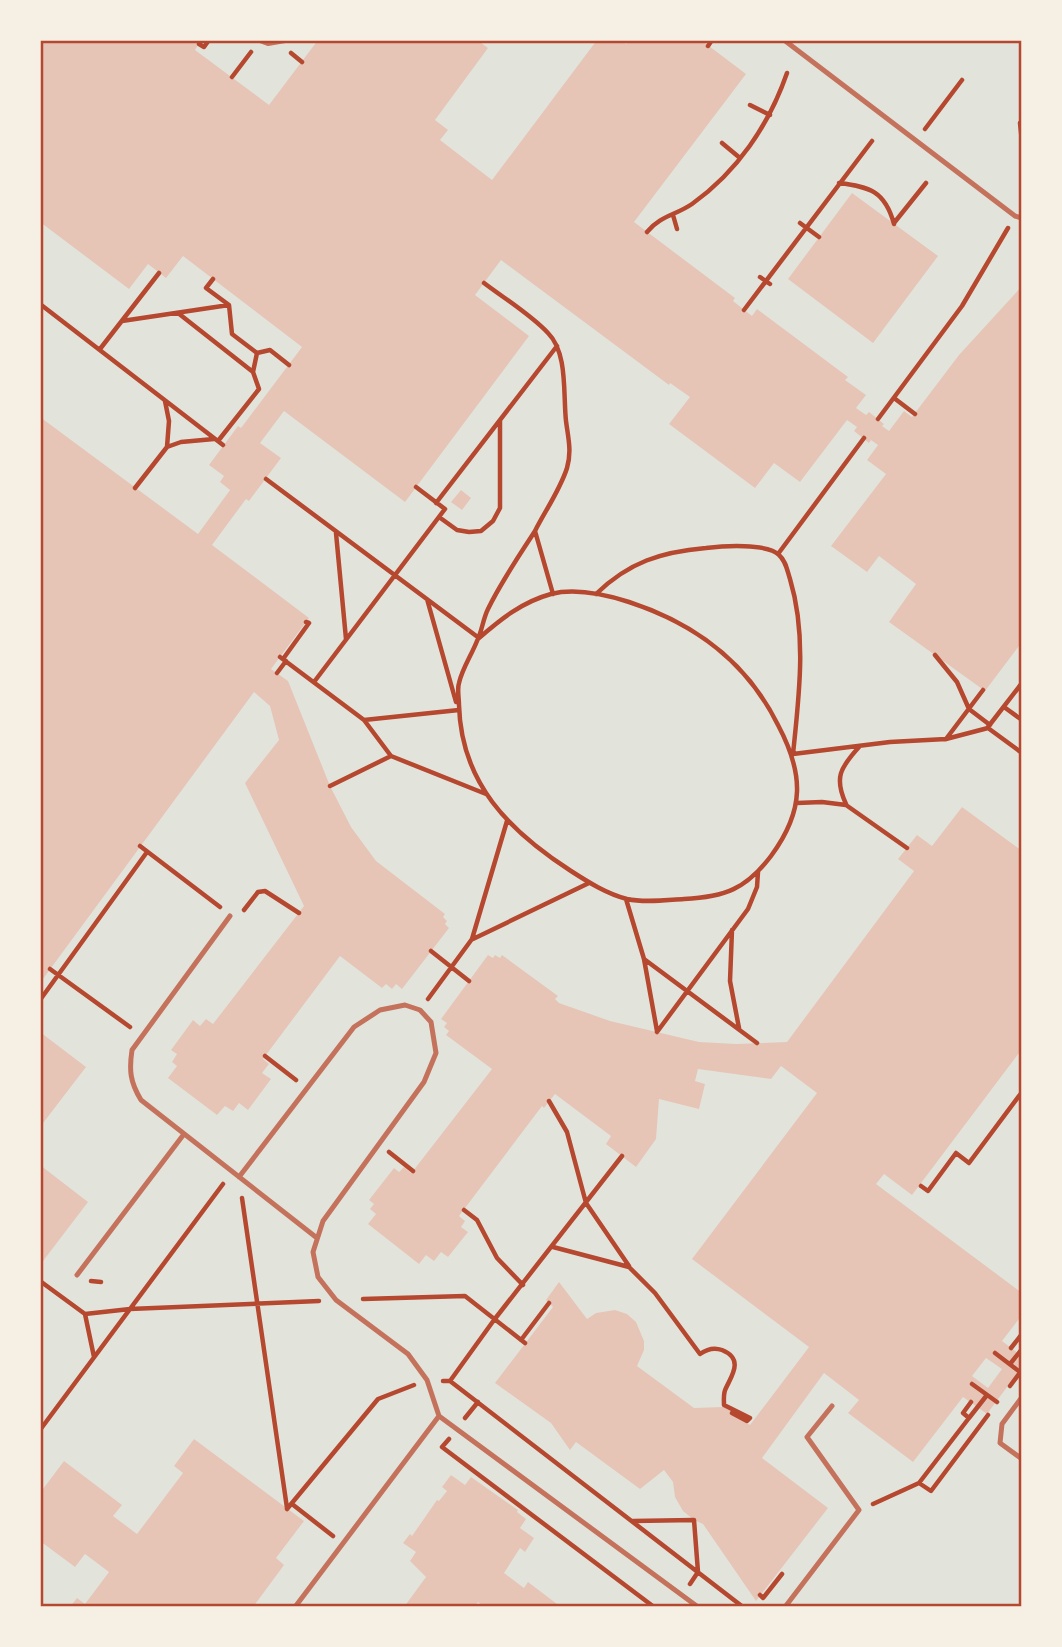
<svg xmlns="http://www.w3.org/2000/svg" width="1062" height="1647" viewBox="0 0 1062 1647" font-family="Raleway,sans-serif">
<rect width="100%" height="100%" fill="#f6efe4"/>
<path fill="#e2e4dc" d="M 40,40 L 1022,40 L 1022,1607 L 40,1607 Z"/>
<path fill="#e6c5b7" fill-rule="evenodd" d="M 45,40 L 201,40 L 195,50 L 269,105 L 318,40 L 477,40 L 488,48 L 435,120 L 448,130 L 440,140 L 492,180 L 597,40 L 621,40 L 626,44 L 629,40 L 701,40 L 746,74 L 634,222 L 735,298 L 733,301 L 752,316 L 757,309 L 848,377 L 845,380 L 866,395 L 856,408 L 866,415 L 869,412 L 884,424 L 882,426 L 889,431 L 904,411 L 912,417 L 959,355 L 1022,286 L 1022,642 L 985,691 L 889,622 L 916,584 L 879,556 L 867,572 L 831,546 L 886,474 L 867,460 L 878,445 L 871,440 L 869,443 L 854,431 L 857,427 L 847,420 L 800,482 L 774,463 L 755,488 L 669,424 L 690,397 L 670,383 L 669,385 L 501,260 L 475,295 L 529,336 L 405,502 L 284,411 L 260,443 L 281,458 L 249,501 L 246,499 L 212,545 L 309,618 L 271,669 L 288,681 L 330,786 L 351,827 L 376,861 L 445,914 L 443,917 L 447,921 L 445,924 L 449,928 L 402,989 L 396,984 L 392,989 L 386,984 L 382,988 L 340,956 L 263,1059 L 269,1064 L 262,1073 L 271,1079 L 248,1110 L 239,1103 L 233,1111 L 225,1106 L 217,1115 L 168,1078 L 177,1066 L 172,1062 L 177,1054 L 171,1050 L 193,1020 L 200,1026 L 206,1019 L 213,1024 L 304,906 L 245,783 L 279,740 L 270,706 L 254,692 L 40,983 L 40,417 L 198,534 L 230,490 L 220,482 L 224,476 L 209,465 L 238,426 L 241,428 L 302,347 L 183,256 L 166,278 L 148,264 L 129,289 L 40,222 L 40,46 Z
M 852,193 L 938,256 L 873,343 L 788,279 Z
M 461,490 L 471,498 L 462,510 L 451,502 Z
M 962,807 L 1022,851 L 1022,1049 L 912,1195 L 884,1174 L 876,1184 L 1022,1293 L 1022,1315 L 1002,1341 L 1022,1356 L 1022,1367 L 987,1414 L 963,1397 L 913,1462 L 848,1413 L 859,1400 L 824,1373 L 762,1458 L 828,1508 L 756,1601 L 703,1524 L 694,1520 L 683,1511 L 675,1497 L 673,1482 L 664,1470 L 640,1489 L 576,1442 L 570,1450 L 551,1423 L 495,1383 L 553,1307 L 546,1300 L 559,1282 L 587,1319 L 596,1313 L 615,1310 L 627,1314 L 636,1322 L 644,1341 L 644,1350 L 637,1366 L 694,1408 L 723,1407 L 733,1411 L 739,1418 L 750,1425 L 809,1347 L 692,1259 L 817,1093 L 781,1066 L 771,1079 L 698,1069 L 695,1081 L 705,1084 L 699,1109 L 659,1099 L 656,1139 L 636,1167 L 606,1144 L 611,1136 L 555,1094 L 544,1108 L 542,1106 L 459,1216 L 465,1221 L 461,1227 L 468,1232 L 448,1257 L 441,1252 L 434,1261 L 426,1255 L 419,1264 L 368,1224 L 376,1214 L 370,1209 L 374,1204 L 369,1200 L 394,1168 L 399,1172 L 404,1167 L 411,1173 L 413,1171 L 492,1069 L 446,1035 L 449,1031 L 444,1027 L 447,1023 L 441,1019 L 488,955 L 493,958 L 495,955 L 500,958 L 502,955 L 558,996 L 555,999 L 559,1003 L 610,1021 L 699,1042 L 736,1044 L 787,1042 L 914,871 L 898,859 L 917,835 L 932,846 ZM 986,1358 L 1002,1369 L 988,1388 L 972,1376 Z
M 40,1032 L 86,1067 L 40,1127 Z
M 40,1165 L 88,1202 L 40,1265 Z
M 194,1439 L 304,1521 L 276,1558 L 284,1565 L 253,1607 L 70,1607 L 77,1598 L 85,1604 L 109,1572 L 85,1554 L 75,1567 L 40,1541 L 40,1493 L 64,1461 L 122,1505 L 113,1516 L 137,1534 L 183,1473 L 174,1466 Z
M 451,1475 L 465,1485 L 471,1477 L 518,1510 L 517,1512 L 526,1519 L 520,1528 L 534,1538 L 525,1552 L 520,1548 L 504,1573 L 524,1588 L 528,1582 L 561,1607 L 484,1607 L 478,1602 L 474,1607 L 404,1607 L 426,1577 L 410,1561 L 416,1552 L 403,1543 L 410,1534 L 412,1536 L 437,1500 L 439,1501 L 447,1491 L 442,1487 Z"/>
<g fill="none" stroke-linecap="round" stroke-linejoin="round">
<path stroke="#b5482f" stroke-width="4.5" d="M 721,40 L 746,40
M 199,44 L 204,47 L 209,40
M 708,46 L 712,40
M 291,53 L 302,62
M 232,77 L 251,52
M 750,105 L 770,115
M 1020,123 L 1022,142
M 925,129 L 962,80
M 722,143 L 740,158
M 839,183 C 870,187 885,191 894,224
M 673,215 L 677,229
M 800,223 L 819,237
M 894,223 L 926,183
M 647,232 C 660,216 676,215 692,204 C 737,172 769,125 787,73
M 760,277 L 770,284
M 213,279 L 206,288 L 229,305 L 232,334 L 257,353 L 270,350 L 289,365
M 484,283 C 505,299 530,314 548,333 C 568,353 563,394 566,421 C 568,437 572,451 567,468 C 560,490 545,511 535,531 L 553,594
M 40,304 L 223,445
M 744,310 L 872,141
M 178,313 L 253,372 L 259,389 L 218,441
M 122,321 L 229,305
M 100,349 L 159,273
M 253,372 L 257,353
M 894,398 L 915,414
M 165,401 L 169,421 L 167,447 L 181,442 L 214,439
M 878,419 L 962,306 L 1008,228
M 266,479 L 479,638
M 135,488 L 167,447
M 436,503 L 557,346
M 439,517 L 457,530 L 469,532 L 481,531 L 493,521 L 500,508 L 500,421
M 336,533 L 346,639
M 778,554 L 864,438
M 596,594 C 629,562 661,552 706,548 C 723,546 767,543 779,555 C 786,561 787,570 790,579 C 807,635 799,696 793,754 L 890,742 L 946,739 L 988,728 L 1022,753
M 427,599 L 456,702
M 479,638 C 501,619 522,602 551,594 C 575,588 607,595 629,602 C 696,624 747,662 778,725 C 804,774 805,810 771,856 C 746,889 725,897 684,899 C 666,900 645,903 627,899 C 607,894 588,882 571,871 C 509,831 461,783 459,705 C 459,698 457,689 459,683 C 462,669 472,654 477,641 C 482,631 483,619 488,609 C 501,582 519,556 535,531
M 935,655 L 957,682 L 969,709 L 990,725
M 280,657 L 364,720 L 391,756
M 283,659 L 309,623 L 306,622
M 277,673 L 286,661
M 314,682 L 445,509 L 416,487
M 1004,707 L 1022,720
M 364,720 L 459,710
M 988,727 L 1022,683
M 946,739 L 983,690
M 330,786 L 391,756 L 486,794
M 797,803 L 822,802 L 846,805 L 907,848
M 846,804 C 834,778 840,768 859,747
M 140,846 L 220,907
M 626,899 L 644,959 L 657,1031
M 244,910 L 258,892 L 265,891 L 299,913
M 732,930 L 730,981 L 739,1028
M 473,939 L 589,883
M 431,951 L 469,981
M 644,959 L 757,1043
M 50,969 L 130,1027
M 428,999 L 472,939 L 507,821
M 40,1000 L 147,852
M 657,1032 L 748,909 L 757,887 L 758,872
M 265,1056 L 296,1080
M 549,1101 L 567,1132 L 586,1203 L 629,1266
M 389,1152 L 413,1171
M 921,1186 L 928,1191 L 956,1153 L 969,1163 L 1022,1092
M 242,1198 L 287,1508
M 464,1210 L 477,1220 L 497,1258 L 523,1285
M 553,1247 L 629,1267 L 655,1293 L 700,1354 C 707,1349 714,1347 722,1350 C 744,1359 732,1375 726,1388 C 723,1393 724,1399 724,1405 L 750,1418 L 747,1421 L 732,1413
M 40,1281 L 85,1314 L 130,1309 L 319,1301
M 91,1281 L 101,1282
M 363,1299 L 465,1296 L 525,1343
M 85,1314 L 94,1357
M 521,1340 L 549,1303
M 1011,1348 L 1022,1334
M 995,1353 L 1020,1372
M 1010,1364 L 1022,1349
M 443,1381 L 450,1381 L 494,1320 L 622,1156
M 450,1381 L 743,1607
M 972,1384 L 997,1402
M 1010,1386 L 1022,1370
M 971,1402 L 963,1413 L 969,1418 L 987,1395
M 465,1418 L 478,1402
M 40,1430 L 223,1184
M 449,1439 L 442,1447 L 654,1607
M 919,1483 L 969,1418
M 292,1504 L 333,1536
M 873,1504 L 919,1483 L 931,1491 L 988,1415
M 287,1509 L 378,1399 L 414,1385
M 633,1521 L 694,1520 L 698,1572 L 690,1584
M 760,1595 L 763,1598 L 782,1574"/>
<path stroke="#c5725c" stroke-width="5" d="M 784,40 L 1015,216 L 1022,218
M 230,916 L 132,1050 C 129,1070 130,1082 141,1100 L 317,1238
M 239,1177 L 354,1027 L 380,1010 L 405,1005 L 420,1010 L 431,1022 L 436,1053 L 424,1082 L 323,1221 L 313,1252 L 318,1277 L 336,1300 L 408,1354 L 427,1380 L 439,1416 L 698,1607
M 77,1275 L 184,1134
M 1022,1397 L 1002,1424 L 1000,1443 L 1022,1459
M 295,1607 L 439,1416
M 785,1607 L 859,1510 L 807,1437 L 832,1406"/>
<path stroke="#c5725c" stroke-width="6" d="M 260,40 L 268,43 L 285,40"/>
</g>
<rect width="1062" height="1647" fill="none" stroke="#f6efe4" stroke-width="84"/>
<rect x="42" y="42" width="978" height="1563" fill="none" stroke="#b5482f" stroke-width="2.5"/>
</svg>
